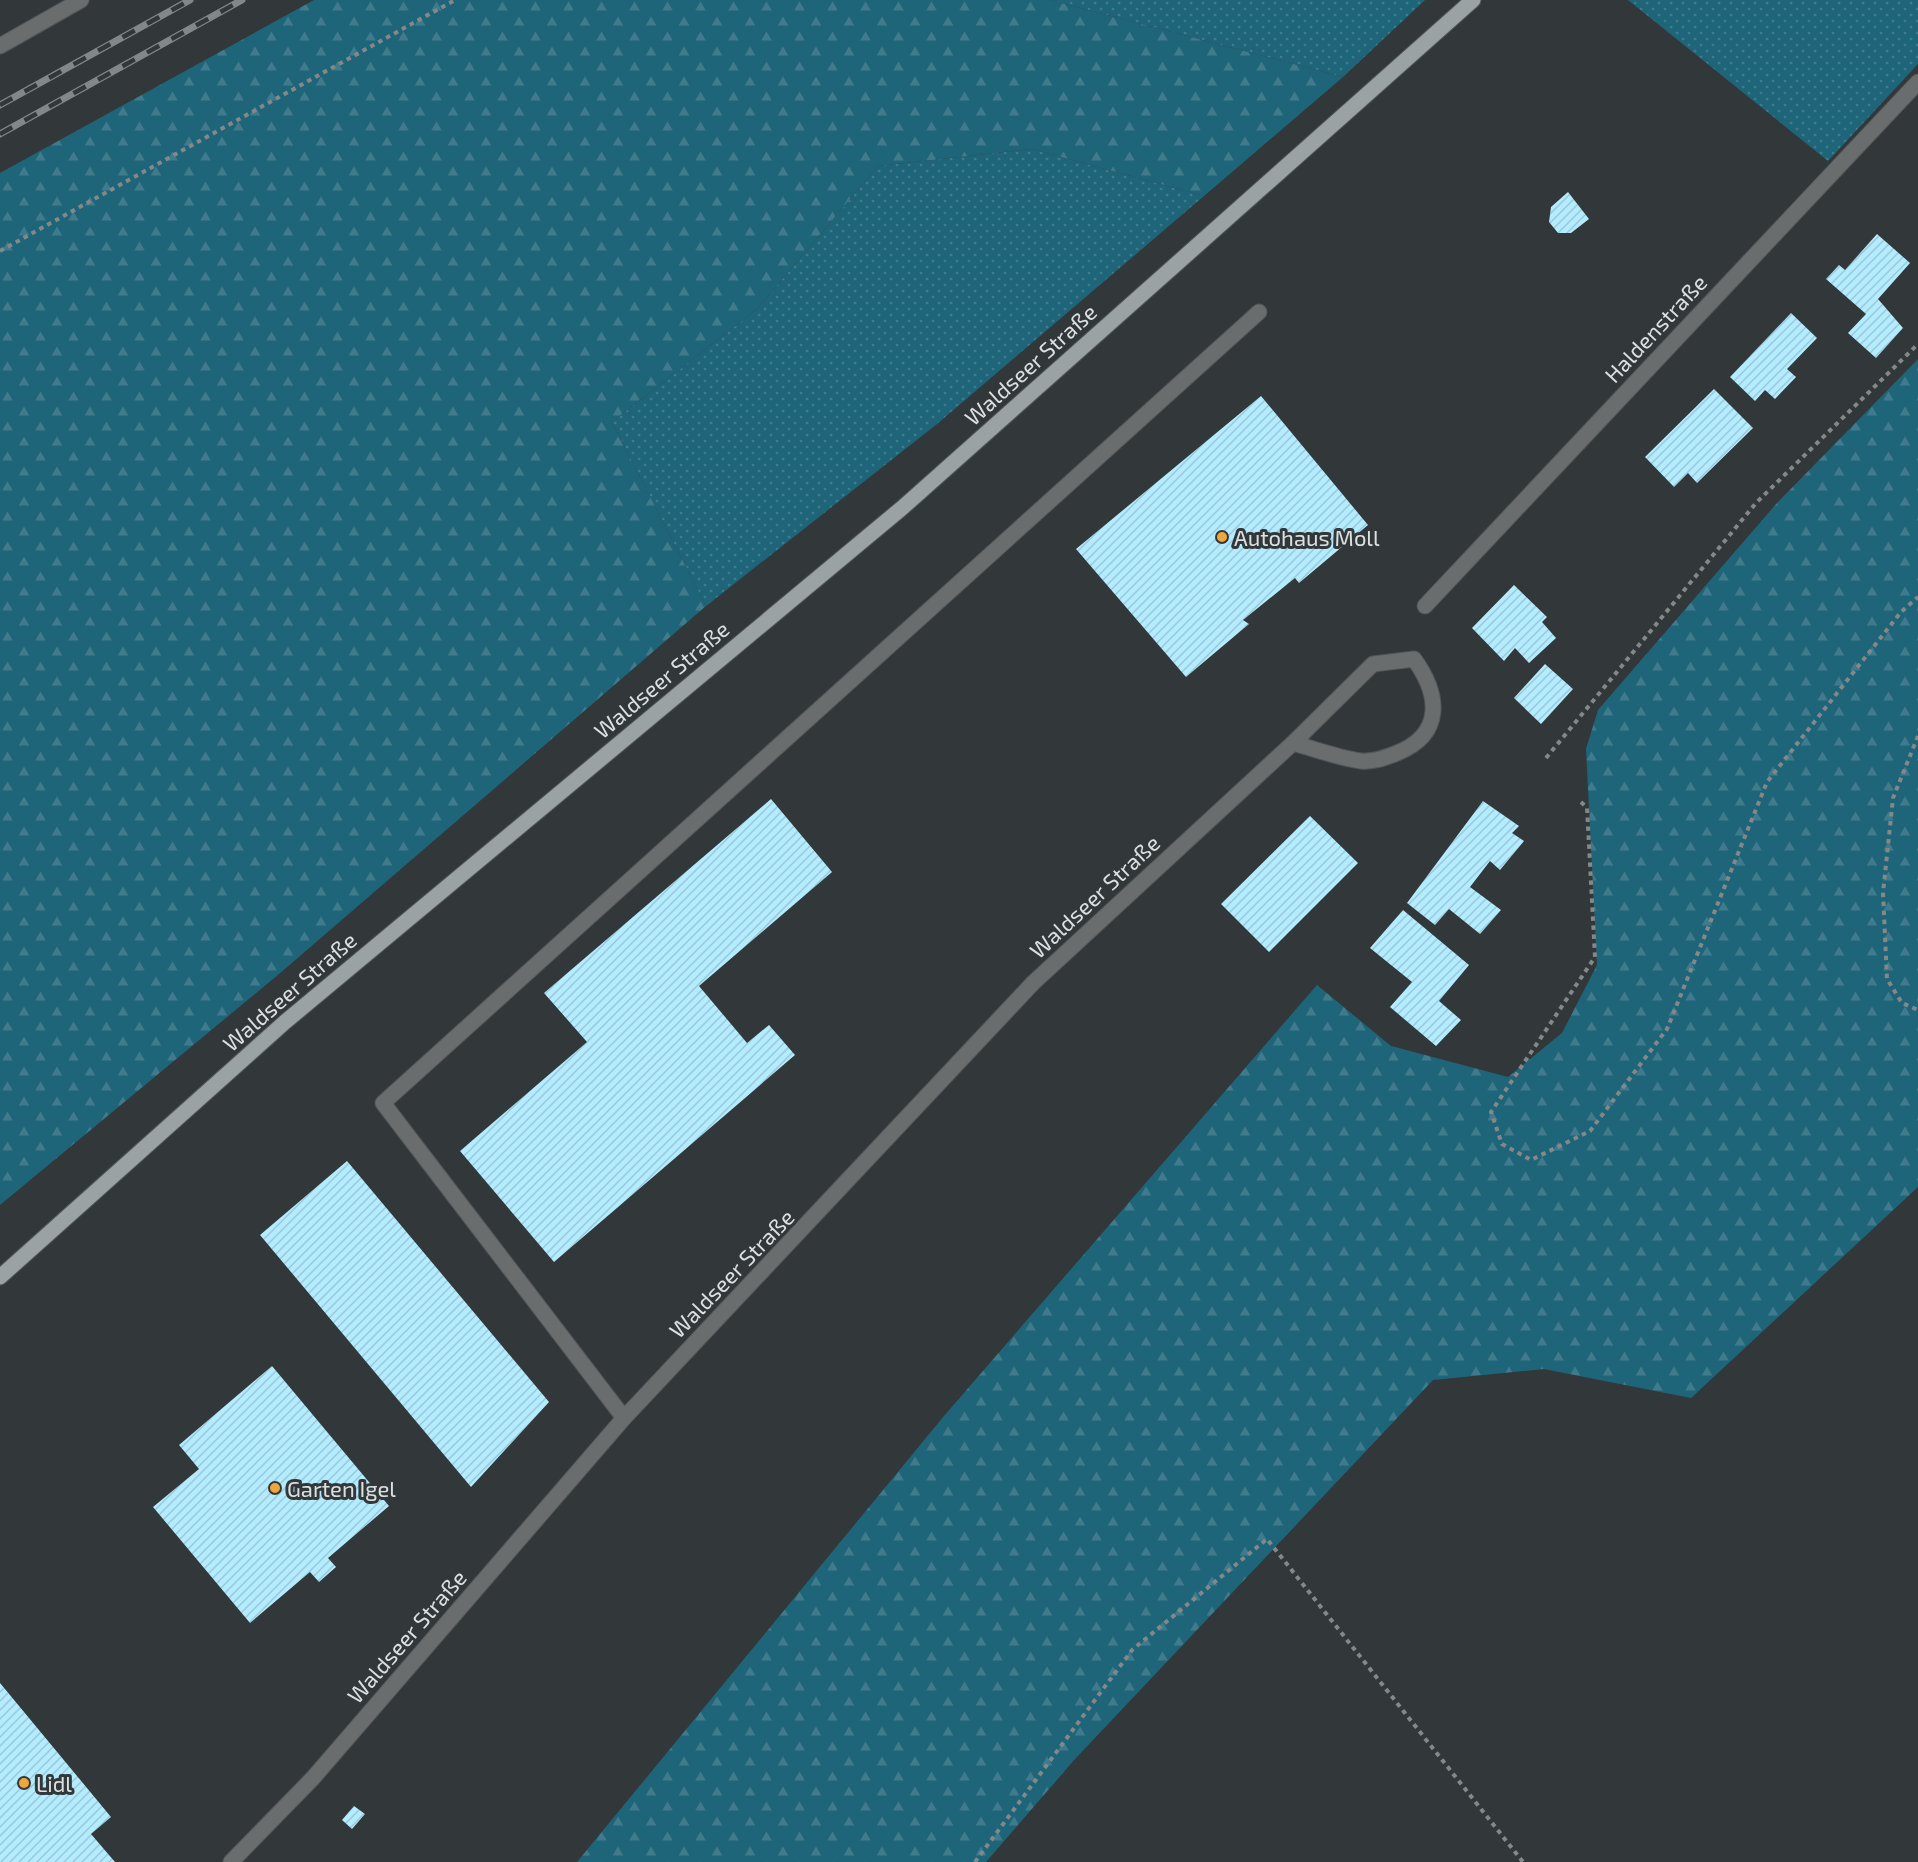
<svg xmlns="http://www.w3.org/2000/svg" width="1918" height="1862" viewBox="0 0 1918 1862" font-family="'Exo 2',sans-serif">
<defs>
<pattern id="grass-dots" width="8" height="8" patternUnits="userSpaceOnUse" patternTransform="scale(1.5)"><rect width="8" height="8" fill="#1f657a"/><path d="M2 2h.1M6 6h.1" fill="none" stroke="#3f7b8d" stroke-width="1.8" stroke-linecap="round"/></pattern>
<pattern id="forest-firs" width="22" height="20" patternUnits="userSpaceOnUse" patternTransform="scale(1.5)"><rect width="22" height="20" fill="#1f657a"/><path d="M5 1l3.5 6h-7zM16 11l3.5 6h-7z" fill="#3f7b8d"/></pattern>
<pattern id="building-hatch" width="6" height="6" patternUnits="userSpaceOnUse" patternTransform="scale(1.5)"><rect width="6" height="6" fill="#b3ebff"/><path d="M-1 1l2-2M0 6l6-6M5 7l2-2" fill="none" stroke="#9cc9da"/></pattern>
</defs>
<rect width="100%" height="100%" fill="#32383a"/>
<path fill="url(#grass-dots)" d="M 1050,0 L 1425,0 L 1343,77 Z
M 1628,0 L 1918,0 L 1918,64 L 1828,161 Z
M 1032,149 L 1204,196 L 937,424 L 706,606 L 612,422 L 757,309 L 878,166 Z"/>
<path fill="url(#forest-firs)" d="M 314,0 L 1050,0 L 1343,77 L 1204,196 L 1032,149 L 878,166 L 757,309 L 612,422 L 706,606 L 279,974 L 0,1205 L 0,173 Z
M 1918,359 L 1918,1187 L 1691,1398 L 1544,1369 L 1433,1380 L 1075,1759 L 986,1862 L 577,1862 L 944,1416 L 1317,985 L 1391,1046 L 1508,1077 L 1562,1033 L 1597,965 L 1586,749 L 1598,710 L 1777,503 Z"/>
<path fill="url(#building-hatch)" d="M 1568,192 L 1589,219 L 1571,233 L 1558,233 L 1549,222 L 1551,207 Z
M 1877,234 L 1910,263 L 1878,299 L 1903,328 L 1876,358 L 1848,333 L 1866,314 L 1826,279 L 1839,265 L 1845,270 Z
M 1791,313 L 1817,338 L 1787,369 L 1796,377 L 1775,399 L 1765,390 L 1755,401 L 1730,377 Z
M 1714,389 L 1753,428 L 1697,483 L 1688,473 L 1674,487 L 1645,457 Z
M 1261,396 L 1368,525 L 1299,583 L 1295,578 L 1243,620 L 1249,624 L 1186,677 L 1076,549 Z
M 1514,585 L 1547,617 L 1542,622 L 1556,638 L 1529,663 L 1515,648 L 1504,661 L 1472,628 Z
M 1545,664 L 1573,689 L 1541,724 L 1514,698 Z
M 771,799 L 832,872 L 699,986 L 747,1043 L 769,1025 L 795,1055 L 554,1262 L 460,1151 L 587,1042 L 544,993 Z
M 1483,801 L 1519,826 L 1512,833 L 1524,841 L 1500,870 L 1490,861 L 1470,887 L 1501,910 L 1480,934 L 1449,909 L 1435,925 L 1407,903 Z
M 1310,816 L 1358,863 L 1269,952 L 1221,904 Z
M 1403,910 L 1469,965 L 1439,1001 L 1461,1020 L 1436,1046 L 1390,1007 L 1412,982 L 1370,948 Z
M 347,1161 L 549,1402 L 471,1487 L 260,1235 Z
M 272,1366 L 389,1506 L 328,1558 L 336,1567 L 319,1582 L 310,1572 L 250,1623 L 153,1507 L 199,1469 L 179,1445 Z
M 0,1683 L 111,1817 L 91,1834 L 115,1862 L 0,1862 Z
M 354,1806 L 365,1814 L 352,1829 L 342,1820 Z"/>
<g fill="none" stroke-linecap="round" stroke-linejoin="round">
<defs>
<path id="minor" d="M 0,46 L 81,0
M 1425,606 L 1918,82
M 624,1418 L 383,1103 L 1259,312
M 231,1862 L 313,1778 L 624,1418 L 1033,983 L 1293,743 L 1373,664 L 1414,659 C 1440,695 1444,734 1397,753 C 1385,758 1374,762 1361,761 C 1338,758 1315,749 1293,743"/>
<path id="major" d="M 0,1277 L 285,1022 L 902,508 L 1473,0"/>
</defs>
<use href="#minor" stroke="#515658" stroke-width="17"/>
<use href="#major" stroke="#515658" stroke-width="17"/>
<path stroke="#838889" stroke-width="4" stroke-dasharray="4.5 4.5" stroke-linecap="butt" d="M 0,251 L 455,0
M 1918,736 L 1893,798 L 1883,893 L 1887,979 L 1902,1003 L 1918,1010
M 1546,758 L 1756,503 L 1918,344
M 1581,802 L 1587,808 L 1595,957 L 1491,1112 L 1502,1144 L 1531,1160 L 1590,1131 L 1667,1029 L 1767,782 L 1901,612 L 1918,597
M 975,1862 L 1132,1650 L 1267,1539 L 1523,1862"/>
<use href="#minor" stroke="#6a6d6e" stroke-width="15"/>
<use href="#major" stroke="#9ba2a4" stroke-width="15"/>
<defs>
<path id="rail" d="M 0,105 L 190,0
M 0,134 L 242,0"/>
</defs>
<use href="#rail" stroke="#828789" stroke-width="7"/>
<use href="#rail" stroke="#32383a" stroke-width="4.5" stroke-dasharray="14" stroke-linecap="butt"/>
</g>
<g fill="#efa73d" stroke="#32383a" stroke-width="2">
<circle cx="1222" cy="537" r="6"/>
<circle cx="275" cy="1488" r="6"/>
<circle cx="24" cy="1783" r="6"/>
</g>
<g text-anchor="middle" dominant-baseline="central" stroke-width="6" stroke-linejoin="round" paint-order="stroke">
<g font-size="22" fill="#dce0e1" stroke="#32383a">
<text transform="translate(1655 328) rotate(-47)">Haldenstraße</text>
<text transform="translate(1030 364) rotate(-42)">Waldseer Straße</text>
<text transform="translate(661 679) rotate(-40)">Waldseer Straße</text>
<text transform="translate(1094 896) rotate(-43)">Waldseer Straße</text>
<text transform="translate(289 991) rotate(-41)">Waldseer Straße</text>
<text transform="translate(731 1273) rotate(-46)">Waldseer Straße</text>
<text transform="translate(406 1636) rotate(-49)">Waldseer Straße</text>
</g>
<g font-size="22" fill="#dce0e1" stroke="#32383a" text-anchor="start">
<text x="1234" y="537">Autohaus Moll</text>
<text x="287" y="1488">Garten Igel</text>
<text x="36" y="1783">Lidl</text>
</g>
</g>
</svg>
